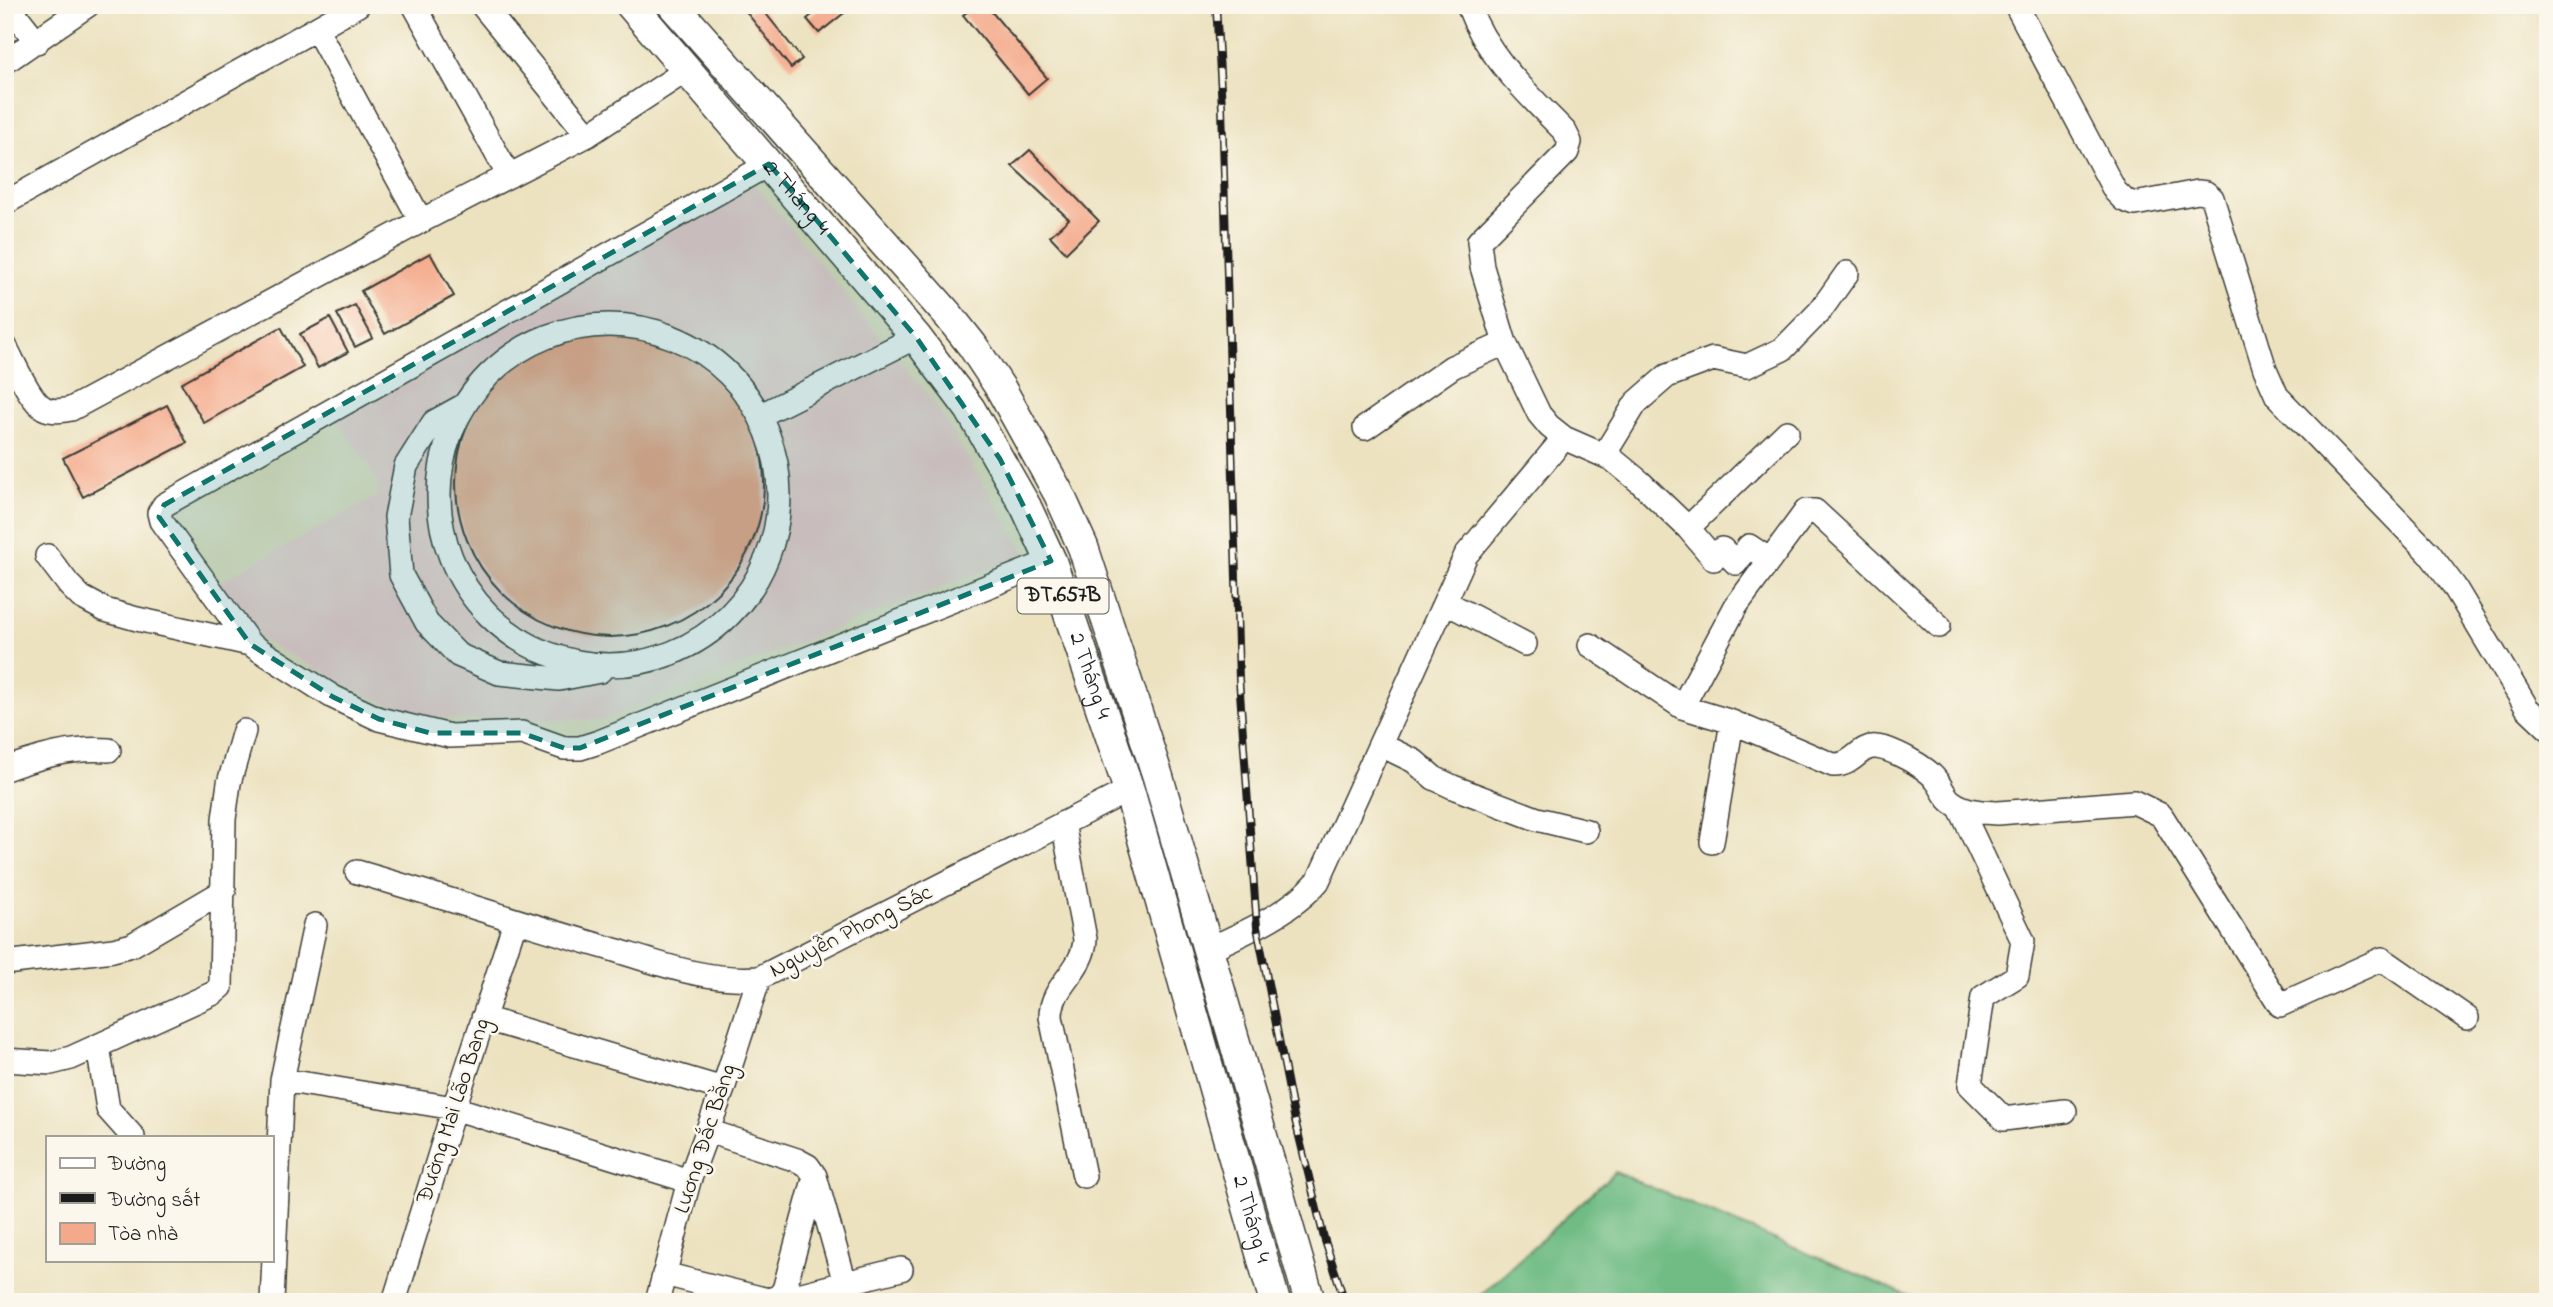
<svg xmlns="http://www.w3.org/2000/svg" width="2553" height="1307" viewBox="0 0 2553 1307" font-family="'Indie Flower',sans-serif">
<rect width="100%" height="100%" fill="#fbf7ec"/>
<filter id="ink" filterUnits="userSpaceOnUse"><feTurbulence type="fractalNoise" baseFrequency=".0143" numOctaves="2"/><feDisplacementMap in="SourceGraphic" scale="14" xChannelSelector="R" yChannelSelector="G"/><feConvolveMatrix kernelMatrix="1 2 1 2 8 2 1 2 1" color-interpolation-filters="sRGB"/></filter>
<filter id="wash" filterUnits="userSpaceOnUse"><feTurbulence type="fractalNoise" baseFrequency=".00686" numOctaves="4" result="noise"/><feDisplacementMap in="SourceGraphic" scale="28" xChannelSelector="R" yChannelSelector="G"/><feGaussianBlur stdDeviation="1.57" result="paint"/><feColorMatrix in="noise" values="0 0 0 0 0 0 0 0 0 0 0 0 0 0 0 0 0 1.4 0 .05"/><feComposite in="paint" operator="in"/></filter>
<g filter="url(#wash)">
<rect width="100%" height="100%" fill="#ece2c0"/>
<path fill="#f7cfd0" d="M 754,184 L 933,401 L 1026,554 L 602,720 L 459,720 L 411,714 L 353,690 L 250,633 L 219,582 L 376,497 L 379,483 L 335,416 Z"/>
<path fill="#6fbc84" stroke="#466c50" stroke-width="2" d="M 1615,1172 L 1923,1302 L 1473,1302 Z"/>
<g id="blocks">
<path fill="#f4a98a" d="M 757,5 L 759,5 L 802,59 L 791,68 L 747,13 Z
M 824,5 L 854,5 L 819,33 L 807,19 Z
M 976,5 L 986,5 L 1047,78 L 1028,94 L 963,15 Z
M 1030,150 L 1099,221 L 1066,253 L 1050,236 L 1069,219 L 1012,166 Z
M 430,253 L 454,296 L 385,334 L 361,291 Z
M 355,305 L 373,338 L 355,347 L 337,314 Z
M 330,318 L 348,352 L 318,368 L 300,334 Z
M 281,327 L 303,367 L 204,423 L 181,383 Z
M456 483a154 154 0 1 1 308 0a154 154 0 1 1-308 0Z
M 167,405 L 187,443 L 83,497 L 63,458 Z"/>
</g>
</g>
<g filter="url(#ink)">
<use href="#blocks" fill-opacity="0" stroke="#3b3a35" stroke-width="2"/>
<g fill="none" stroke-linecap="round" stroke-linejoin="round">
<defs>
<path id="minor" d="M 8,5 L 37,42
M 414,5 L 509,176
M 482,5 L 588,135 L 687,70
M 1468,5 C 1487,57 1527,93 1565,132 L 1570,142 L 1567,152 L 1479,241 L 1482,267 L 1505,343 L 1539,414 L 1549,426 L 1564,438
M 2016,5 L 2115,191 L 2124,200 L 2135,204 L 2198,192 L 2206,193 L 2212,198 L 2265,369 L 2277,396 L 2429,553 L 2454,586 L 2527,708 L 2548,728
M 317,30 L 421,221
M 5,62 L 88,5
M 5,203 L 358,5
M439 495a170 170 0 1 1 340 0a170 170 0 1 1-340 0Z
M 5,346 C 14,362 29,400 44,408 C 52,412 62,411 71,409 L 421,221 L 588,135
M 463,406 L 434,422 L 406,466 L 396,517 L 401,575 L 427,623 L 458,655 L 499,673 L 559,679 L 600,671
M 763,414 L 916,337
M 1365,428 L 1452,367 L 1505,343
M 1604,455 L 1636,403 L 1667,376 L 1713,359 L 1747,366 L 1783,349 L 1820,311 L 1847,273
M 1688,528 L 1714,559 L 1722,549 L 1736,563 L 1749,546 L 1770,560
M 47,556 L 69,585 L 81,597 L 105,610 L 137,619 L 250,644 L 333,697 L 379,719 L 450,736 L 522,733 L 564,748 L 580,748 L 599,742 L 1051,561
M 1445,602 L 1525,644
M 250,644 L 161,521 L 159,513 L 164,505 L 769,164
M 1590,645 L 1682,707 L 1732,722 L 1833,765 C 1854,766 1859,745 1876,747 C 1891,748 1927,767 1936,780 C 1942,787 1944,796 1952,802 C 1965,812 1982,812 1998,813 L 2134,802 L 2161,815 L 2280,1005 L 2382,959 L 2467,1018
M 1682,707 L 1736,606 L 1806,511 L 1815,511 L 1939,626
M 1381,745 L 1414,761 L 1434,778 L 1453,787 L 1537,819 L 1586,831
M 5,769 C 40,757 71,747 109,750
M 1959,806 L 2023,941 L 2017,976 L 1983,997 L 1970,1085 L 2004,1119 L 2065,1111
M 1063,823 L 1085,939 C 1084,971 1050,986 1051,1017 L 1084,1176
M 1712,842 L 1732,722
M 357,872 C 441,896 524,924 608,948 C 658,963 706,982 759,978 L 1129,790
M 1207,950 C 1244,933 1291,913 1318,881 L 1466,555 L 1564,438 L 1612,459 L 1640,482 L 1688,528 L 1787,432
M 5,963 L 113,950 L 132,945 L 224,891
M 483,1018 L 723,1089
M 98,1046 L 108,1109 L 133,1137
M 5,1060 L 51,1063 L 71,1058 L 214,993 L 221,987 L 224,819 L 229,783 L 244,731
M 282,1080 L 315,925
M 708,1131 L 797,1160 L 808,1166 L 815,1176 L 845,1283
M 664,1274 L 768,1300 L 778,1297 L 784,1290 L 815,1176
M 778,1297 L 794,1296 L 901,1269
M 272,1302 L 282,1080 L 454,1108 L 689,1181
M 394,1302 L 454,1108 L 515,922
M 657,1302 L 689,1181 L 723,1089 L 759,978"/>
<g id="major">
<path id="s1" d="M 631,5 L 916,337 L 970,409 L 1026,507 L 1051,561 L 1129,790 L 1275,1302"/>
<path d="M 673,5 L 949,316 L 972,345 L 1001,389 L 1059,494 L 1083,547 L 1158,777 L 1310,1302"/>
</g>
</defs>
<use href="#minor" stroke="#3b3a35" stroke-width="26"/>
<use href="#major" stroke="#3b3a35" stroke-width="33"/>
<use href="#minor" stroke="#fff" stroke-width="23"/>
<use href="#major" stroke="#fff" stroke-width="30"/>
<defs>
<path id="rail" d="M 1216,5 L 1222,107 L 1239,679 L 1257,927 L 1294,1116 L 1324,1238 L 1345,1302"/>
</defs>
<use href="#rail" stroke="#1c1c1c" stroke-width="8"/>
<use href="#rail" stroke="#fbf7ec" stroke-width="5" stroke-dasharray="16" stroke-linecap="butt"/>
</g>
</g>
<path fill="#0f766e" fill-opacity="0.2" stroke="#0f766e" stroke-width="5" stroke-dasharray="14 9" stroke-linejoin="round" d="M 769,164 L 916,337 L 1000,459 L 1051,561 L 580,748 L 564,748 L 522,733 L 430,733 L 379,719 L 333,697 L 250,644 L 159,517 L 164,505 Z"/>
<g text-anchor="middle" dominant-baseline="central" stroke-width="5" stroke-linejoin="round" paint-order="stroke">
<rect fill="#fbf7ec" stroke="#5f5e5a" stroke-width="2" x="1017.5" y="578.5" width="91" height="35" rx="5"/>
<g font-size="21" font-weight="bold" fill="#1c1c1c">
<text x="1063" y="596">ĐT.657B</text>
</g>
<g font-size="23" fill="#1c1c1c" stroke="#fbf7ec">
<text stroke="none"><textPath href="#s1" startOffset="254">2 Tháng 4</textPath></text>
<text stroke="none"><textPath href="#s1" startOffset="821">2 Tháng 4</textPath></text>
<text transform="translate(851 932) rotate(-27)">Nguyễn Phong Sác</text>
<text transform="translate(454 1111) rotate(-72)">Đường Mai Lão Bang</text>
<text transform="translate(706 1139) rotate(-72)">Lương Đắc Bằng</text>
<text stroke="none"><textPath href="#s1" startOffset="1388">2 Tháng 4</textPath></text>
</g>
</g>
<rect width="2553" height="1307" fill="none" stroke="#fbf7ec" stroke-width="28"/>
<rect x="46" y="1136" width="228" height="126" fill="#fbf7ec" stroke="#a29f99" stroke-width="2"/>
<rect x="60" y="1158" width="35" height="10" fill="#ffffff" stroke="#a29f99" stroke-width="2"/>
<text x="108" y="1170" font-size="21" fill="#1c1c1c">Đường</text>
<rect x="60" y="1193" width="35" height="10" fill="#1c1c1c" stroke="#a29f99" stroke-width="2"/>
<text x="108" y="1206" font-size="21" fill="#1c1c1c">Đường sắt</text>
<rect x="60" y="1223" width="35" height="21" fill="#f4a98a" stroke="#a29f99" stroke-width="2"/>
<text x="108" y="1240" font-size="21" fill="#1c1c1c">Tòa nhà</text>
</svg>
